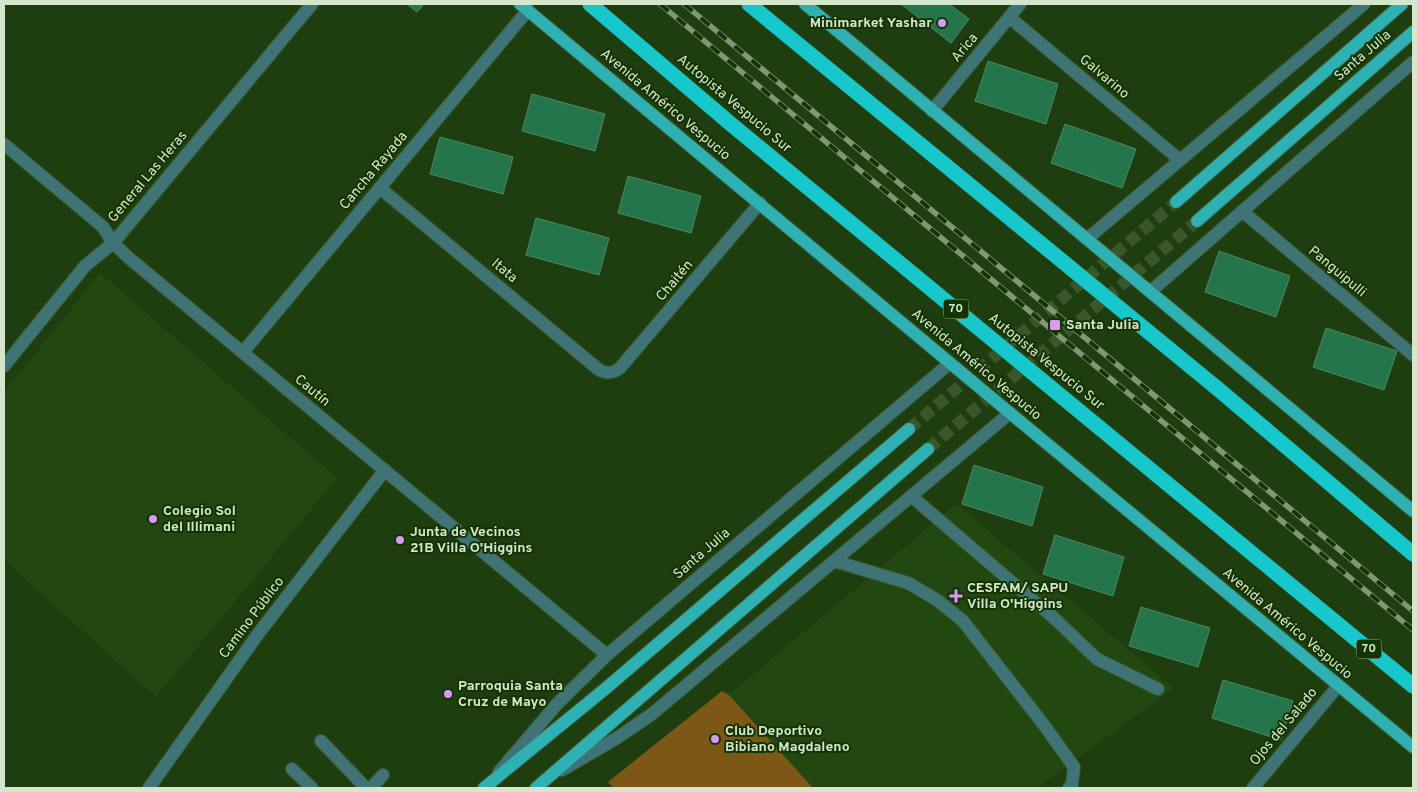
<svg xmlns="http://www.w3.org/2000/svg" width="1417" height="792" viewBox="0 0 1417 792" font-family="Overpass,sans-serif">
<rect width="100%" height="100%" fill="#1f3e10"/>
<path fill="#224710" d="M 100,273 L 337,478 L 156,697 L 4,560 L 4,392 Z
M 956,504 L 1174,688 L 1037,788 L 813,788 L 729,695 Z"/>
<path fill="#7c5716" d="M 722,691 L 729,695 L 813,788 L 614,788 L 608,782 Z"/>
<path fill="#25754c" stroke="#4d8865" d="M 407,4 L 424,4 L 417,12 Z
M 901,4 L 949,4 L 969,19 L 951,43 Z
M 988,61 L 1058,84 L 1046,124 L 975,101 Z
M 532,94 L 605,114 L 595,151 L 522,131 Z
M 1065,124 L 1136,149 L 1122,188 L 1051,163 Z
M 440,137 L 513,157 L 503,194 L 430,174 Z
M 628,176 L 701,196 L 691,233 L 618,213 Z
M 536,218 L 609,238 L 599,275 L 526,255 Z
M 1219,251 L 1290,276 L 1276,317 L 1205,292 Z
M 1326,328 L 1397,351 L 1384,390 L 1313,367 Z
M 974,465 L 1043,487 L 1032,526 L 962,504 Z
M 1055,535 L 1124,557 L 1113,596 L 1043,574 Z
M 1141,607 L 1210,628 L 1198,667 L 1129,646 Z
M 1223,680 L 1293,701 L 1281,740 L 1212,718 Z"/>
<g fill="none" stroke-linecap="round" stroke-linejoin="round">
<path stroke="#3a572c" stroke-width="12" stroke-dasharray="12 6" stroke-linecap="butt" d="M 909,429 L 1176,202
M 928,449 L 1197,221"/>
<defs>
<path id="minor" d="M 1009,17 L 1180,160
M 932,111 L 1020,4
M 4,144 L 103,227 L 113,243 L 129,258 L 607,655
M 380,188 L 598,369 C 606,374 612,374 620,368 L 760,203
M 1242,211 L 1413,355
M 1087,239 L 1364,4
M 1150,292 L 1413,62
M 243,352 L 528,10
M 4,366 L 85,266 L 113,243 L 312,4
M 911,496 L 1054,618 L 1097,659 L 1158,689
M 834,561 L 908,583 L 937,600 L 963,621 L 1044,725 L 1074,767 L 1072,784 L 1069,788
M 321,741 L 366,788
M 292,769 L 312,788
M 562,770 L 617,738 L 652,714 L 1010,413
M 499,772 L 557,704 L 607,655 L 950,363
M 149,788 L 258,634 L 385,470
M 371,788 L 383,775
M 1253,788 L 1338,686"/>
<path id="major" d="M 520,4 L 1010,413 L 1413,747
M 805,4 L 1413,511
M 1176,202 L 1402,4
M 1197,221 L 1413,32
M 484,788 L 605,689 L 909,429
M 536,788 L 928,449"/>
<path id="highway" d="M 590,4 L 732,125 L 1413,686
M 749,4 L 1218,389 L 1413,554"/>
</defs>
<use href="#minor" stroke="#3c592e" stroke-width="14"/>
<use href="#major" stroke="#3c592e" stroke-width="14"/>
<use href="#highway" stroke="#3c592e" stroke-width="16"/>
<use href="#minor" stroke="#3e7475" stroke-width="12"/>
<use href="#major" stroke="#2fb0b3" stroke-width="12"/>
<use href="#highway" stroke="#16c8cc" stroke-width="15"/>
<defs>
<path id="rail" d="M 660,4 L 1413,630
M 684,4 L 1413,611"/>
</defs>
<use href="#rail" stroke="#7e9774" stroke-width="5.5"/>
<use href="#rail" stroke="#143404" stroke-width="4" stroke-dasharray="11" stroke-linecap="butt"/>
</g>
<g fill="#dc99f4" stroke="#143404" stroke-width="2">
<circle cx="942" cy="23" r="5"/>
<rect x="1049" y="319" width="12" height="12" rx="2.5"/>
<circle cx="153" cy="519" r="5"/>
<circle cx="400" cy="540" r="5"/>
<path d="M953.5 588.5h5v5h5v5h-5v5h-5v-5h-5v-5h5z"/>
<circle cx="448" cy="694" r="5"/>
<circle cx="715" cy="739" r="5"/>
</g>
<g text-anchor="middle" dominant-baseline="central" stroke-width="4" stroke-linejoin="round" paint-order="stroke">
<g fill="#143404" stroke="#9ab191" stroke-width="1">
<rect x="943.5" y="299.5" width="25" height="19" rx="4"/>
<rect x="1356.5" y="639.5" width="25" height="19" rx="4"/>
</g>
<g font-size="12" font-weight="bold" fill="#d4e7cd">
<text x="956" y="309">70</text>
<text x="1369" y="649">70</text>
</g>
<g font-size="14" font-weight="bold" fill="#d4e7cd" stroke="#143404" text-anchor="start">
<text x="932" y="23" text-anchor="end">Minimarket Yashar</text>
<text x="1066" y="325">Santa Julia</text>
<text x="163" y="511">Colegio Sol<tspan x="163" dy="16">del Illimani</tspan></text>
<text x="410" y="532">Junta de Vecinos<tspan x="410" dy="16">21B Villa O'Higgins</tspan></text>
<text x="967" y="588">CESFAM/ SAPU<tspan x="967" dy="16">Villa O'Higgins</tspan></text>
<text x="458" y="686">Parroquia Santa<tspan x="458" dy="16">Cruz de Mayo</tspan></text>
<text x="725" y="731">Club Deportivo<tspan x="725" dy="16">Bibiano Magdaleno</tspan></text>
</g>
<g font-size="14" fill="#d4e7cd" stroke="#143404">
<text transform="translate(965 48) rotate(-50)">Arica</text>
<text transform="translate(1363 56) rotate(-41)">Santa Julia</text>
<text transform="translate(1104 77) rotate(40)">Galvarino</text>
<text transform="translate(734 104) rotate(40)">Autopista Vespucio Sur</text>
<text transform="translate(665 105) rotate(40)">Avenida Américo Vespucio</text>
<text transform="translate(374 171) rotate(-50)">Cancha Rayada</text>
<text transform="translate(148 177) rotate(-50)">General Las Heras</text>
<text transform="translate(504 271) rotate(40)">Itata</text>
<text transform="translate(1337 272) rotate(40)">Panguipulli</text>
<text transform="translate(675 281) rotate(-50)">Chaitén</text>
<text transform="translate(1046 362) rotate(39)">Autopista Vespucio Sur</text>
<text transform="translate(976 365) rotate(40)">Avenida Américo Vespucio</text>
<text transform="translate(312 391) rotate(40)">Cautín</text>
<text transform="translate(702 554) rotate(-41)">Santa Julia</text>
<text transform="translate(252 618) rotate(-53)">Camino Público</text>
<text transform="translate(1287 624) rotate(40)">Avenida Américo Vespucio</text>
<text transform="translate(1284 727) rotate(-50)">Ojos del Salado</text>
</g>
</g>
<rect width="1417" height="792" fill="none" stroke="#d4e7cd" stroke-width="10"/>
</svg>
